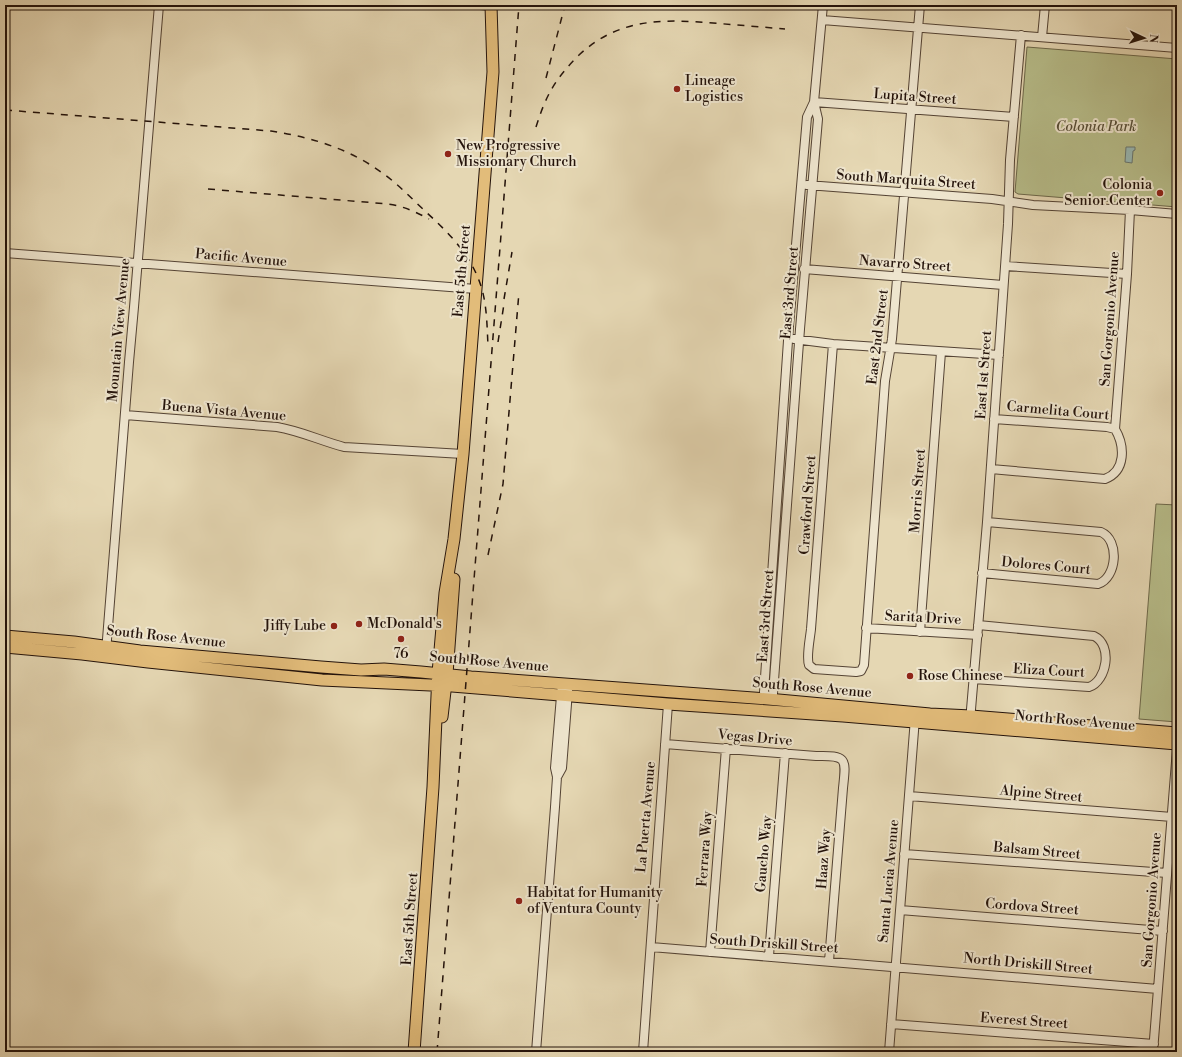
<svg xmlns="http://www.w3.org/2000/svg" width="1182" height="1057" viewBox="0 0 1182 1057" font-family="'Libre Bodoni',serif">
<rect width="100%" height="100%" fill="#e5d7b3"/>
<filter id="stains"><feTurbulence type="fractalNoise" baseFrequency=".005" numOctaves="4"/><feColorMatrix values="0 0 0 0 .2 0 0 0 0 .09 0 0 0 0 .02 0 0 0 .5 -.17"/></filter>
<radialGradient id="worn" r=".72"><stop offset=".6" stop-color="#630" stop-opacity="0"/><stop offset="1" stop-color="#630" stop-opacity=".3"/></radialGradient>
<path fill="#b7bd8a" stroke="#6d684a" d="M 1027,47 L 1177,59 L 1177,207 L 1018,194 L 1015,192 Z
M 1156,504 L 1177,505 L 1177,722 L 1139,719 Z"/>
<path fill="#98b8b4" stroke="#697670" d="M 1126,147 L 1135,147 L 1135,150 L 1133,151 L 1132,163 L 1125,162 Z"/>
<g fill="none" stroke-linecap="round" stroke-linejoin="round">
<defs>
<path id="minor" d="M 480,5 L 491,6
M 822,20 L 1177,48
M 1042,37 L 1045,5
M 814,102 L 1014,117
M 807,185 L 992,199 L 1033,205 L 1130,210 L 1177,214
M 5,253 L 476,289
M 1005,266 L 1127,274
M 804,269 L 1003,285
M 794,339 L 833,344 L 999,355
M 833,344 L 811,629 C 810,639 806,657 809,665 L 814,669 L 856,672 L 861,671 L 864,665 L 885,381 L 892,339 L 920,5
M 125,415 L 277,427 C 301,431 321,441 344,447 L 463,454
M 1115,429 L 1127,274 L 1130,210
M 991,469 L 1105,479 C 1126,471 1125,446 1115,429 L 1107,427 L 994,419
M 982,573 L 1098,584 C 1117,578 1120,540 1101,532 L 987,522
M 866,628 L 978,635
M 920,632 L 941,352
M 106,652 L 129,362 L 134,307 L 159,5
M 973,679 L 1089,687 C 1107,681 1113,645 1094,636 L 978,625
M 768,699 L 773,694 L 800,329 L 818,119 L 814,102 L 823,5
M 768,699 L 764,692 L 789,326 L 807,117 L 814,102
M 970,721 L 987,522 L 1008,224 L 1010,160 L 1021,35
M 665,744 L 816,756 C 848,755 846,759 843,788 L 829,961
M 557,777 L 562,768 L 568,691
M 909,796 L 1172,817
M 904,854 L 1167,873
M 900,910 L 1163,931
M 651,947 L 1158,989
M 710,952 L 726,748
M 769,956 L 785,753
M 891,1024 L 1154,1044
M 536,1052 L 555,807 L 557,777 L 555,768 L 562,684
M 643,1052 L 668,704
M 889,1052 L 915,718
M 1153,1052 L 1177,749"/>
<path id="major" d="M 5,636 L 74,642 L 140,651 L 321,667 L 361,670 L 384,669 L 421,672 L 471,677 L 768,699 L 930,714 L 971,716 L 1177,733
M 5,647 L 82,654 L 148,662 L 322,680 L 452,686 L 668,704 L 843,716 L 1177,744
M 442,717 L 447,674 L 454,579
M 414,1052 L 433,787 L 438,673 L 445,593 L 454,539 L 463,454 L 493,72 L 491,5"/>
</defs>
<use href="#minor" stroke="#544334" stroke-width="10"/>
<use href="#major" stroke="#23120a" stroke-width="13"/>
<use href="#minor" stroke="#eee5ce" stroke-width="8"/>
<use href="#major" stroke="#e2bc7a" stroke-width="11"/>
<path stroke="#23120a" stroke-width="1.5" stroke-dasharray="7 7" stroke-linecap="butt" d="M 546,78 L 565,5
M 5,110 L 271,131 C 310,137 348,148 381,172 C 397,183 411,198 426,212 C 449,233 471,255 481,286 C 487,305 487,326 488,346
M 536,127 C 546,95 555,79 579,55 C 619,18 662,19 713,23 C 737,25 761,27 785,29
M 208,189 L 388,204 C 403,206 416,212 429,219
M 504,299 L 512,252
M 498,342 L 504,304
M 488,555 L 503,484 L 519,292
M 437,1052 L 519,5"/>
</g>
<g fill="#8f2418" stroke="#eee5ce" stroke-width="1.5">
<circle cx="677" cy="89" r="4"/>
<circle cx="448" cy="154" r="4"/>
<circle cx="1160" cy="193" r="4"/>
<circle cx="359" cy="624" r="4"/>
<circle cx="334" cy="626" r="4"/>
<circle cx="401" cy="639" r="4"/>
<circle cx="910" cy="676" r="4"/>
<circle cx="519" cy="901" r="4"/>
</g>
<g text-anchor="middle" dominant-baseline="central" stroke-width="4" stroke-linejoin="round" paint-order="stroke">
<g font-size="14" fill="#23120a" stroke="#eee5ce" text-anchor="start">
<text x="685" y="81">Lineage<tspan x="685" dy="16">Logistics</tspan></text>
<text x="456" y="146">New Progressive<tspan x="456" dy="16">Missionary Church</tspan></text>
<text x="1152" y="185" text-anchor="end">Colonia<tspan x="1152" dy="16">Senior Center</tspan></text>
<text x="367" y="624">McDonald's</text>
<text x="326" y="626" text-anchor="end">Jiffy Lube</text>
<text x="401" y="654" text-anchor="middle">76</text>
<text x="918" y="676">Rose Chinese</text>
<text x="527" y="893">Habitat for Humanity<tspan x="527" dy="16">of Ventura County</tspan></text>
</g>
<g font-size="14" fill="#23120a" stroke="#eee5ce">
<text transform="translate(915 97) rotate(4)">Lupita Street</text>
<text transform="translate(906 180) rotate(4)">South Marquita Street</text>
<text transform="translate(241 258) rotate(5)">Pacific Avenue</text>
<text transform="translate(905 264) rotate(4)">Navarro Street</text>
<text transform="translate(462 271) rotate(-85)">East 5th Street</text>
<text transform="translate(790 293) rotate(-85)">East 3rd Street</text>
<text transform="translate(1110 319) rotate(-86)">San Gorgonio Avenue</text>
<text transform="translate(119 330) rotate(-85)">Mountain View Avenue</text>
<text transform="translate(878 337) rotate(-83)">East 2nd Street</text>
<text transform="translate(984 375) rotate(-86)">East 1st Street</text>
<text transform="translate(224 411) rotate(5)">Buena Vista Avenue</text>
<text transform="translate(1058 411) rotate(5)">Carmelita Court</text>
<text transform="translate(918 491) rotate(-86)">Morris Street</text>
<text transform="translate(808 505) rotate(-86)">Crawford Street</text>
<text transform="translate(1046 566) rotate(5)">Dolores Court</text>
<text transform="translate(766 616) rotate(-86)">East 3rd Street</text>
<text transform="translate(923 618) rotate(3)">Sarita Drive</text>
<text transform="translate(166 637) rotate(6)">South Rose Avenue</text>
<text transform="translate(489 662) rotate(5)">South Rose Avenue</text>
<text transform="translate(1049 671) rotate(3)">Eliza Court</text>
<text transform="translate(812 688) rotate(5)">South Rose Avenue</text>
<text transform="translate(1075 721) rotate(5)">North Rose Avenue</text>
<text transform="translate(755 738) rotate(5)">Vegas Drive</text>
<text transform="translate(1041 794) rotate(5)">Alpine Street</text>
<text transform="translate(646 817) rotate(-85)">La Puerta Avenue</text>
<text transform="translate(705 849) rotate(-86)">Ferrara Way</text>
<text transform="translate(1037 851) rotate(5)">Balsam Street</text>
<text transform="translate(764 854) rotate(-85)">Gaucho Way</text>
<text transform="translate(824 859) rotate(-86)">Haaz Way</text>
<text transform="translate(889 881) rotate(-85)">Santa Lucia Avenue</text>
<text transform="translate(1152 900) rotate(-86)">San Gorgonio Avenue</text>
<text transform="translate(1032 907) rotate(4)">Cordova Street</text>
<text transform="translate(410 919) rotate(-86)">East 5th Street</text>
<text transform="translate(774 944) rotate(4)">South Driskill Street</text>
<text transform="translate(1028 964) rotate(5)">North Driskill Street</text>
<text transform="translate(1024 1021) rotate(4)">Everest Street</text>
</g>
<g font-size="14" font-style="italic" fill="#574e37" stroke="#eee5ce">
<text x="1096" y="127">Colonia Park</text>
</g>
</g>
<rect width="1182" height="1057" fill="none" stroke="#e5d7b3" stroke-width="20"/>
<rect x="6" y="6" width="1170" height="1045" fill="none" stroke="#23120a" stroke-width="2"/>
<rect x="10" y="10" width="1162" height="1037" fill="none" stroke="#23120a"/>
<g transform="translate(1144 38) rotate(94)" stroke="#eee5ce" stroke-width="3" paint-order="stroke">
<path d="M0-3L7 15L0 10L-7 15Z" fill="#23120a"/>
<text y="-6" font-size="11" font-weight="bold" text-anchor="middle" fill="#23120a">N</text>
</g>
<rect width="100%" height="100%" filter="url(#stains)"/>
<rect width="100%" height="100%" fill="url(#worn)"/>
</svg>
